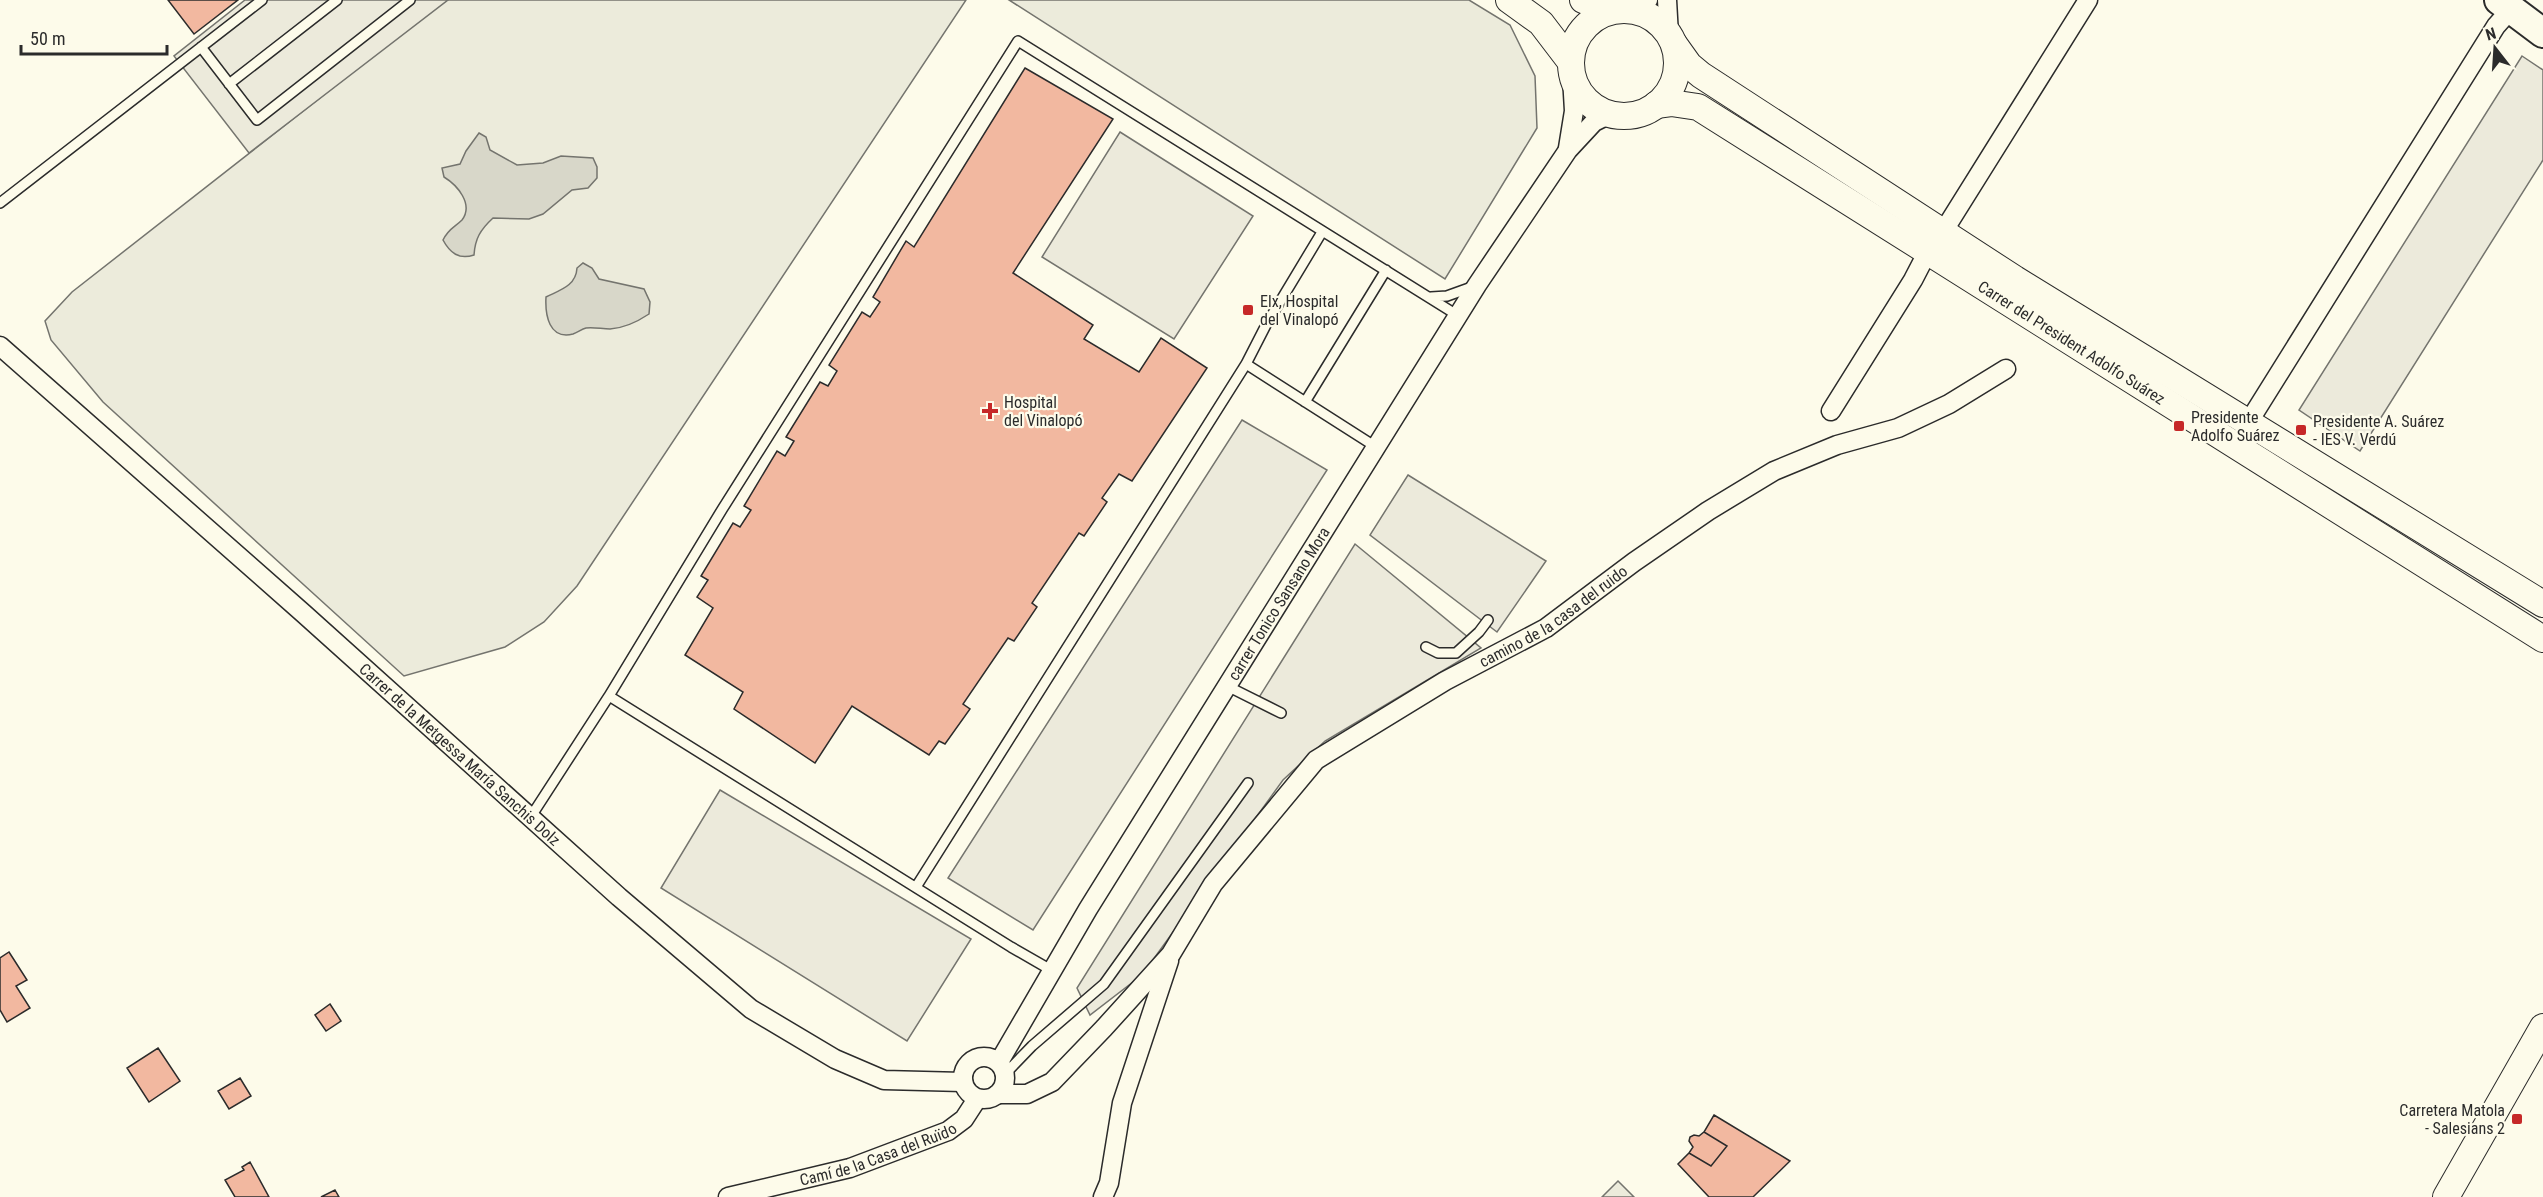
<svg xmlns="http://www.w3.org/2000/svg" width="2543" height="1197" viewBox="0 0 2543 1197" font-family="'Roboto Condensed',sans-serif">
<rect width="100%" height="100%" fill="#fdfbea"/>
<path fill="#ecebdb" stroke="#74746e" stroke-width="1.5" d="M 445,0 L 966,0 L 577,586 L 544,622 L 505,647 L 404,676 L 103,402 L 51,340 L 45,321 L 72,292 Z
M 1009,0 L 1469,0 L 1510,25 L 1535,76 L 1537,128 L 1445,279 Z
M 1618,1181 L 1634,1197 L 1602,1197 Z"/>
<path fill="#eceadb" stroke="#74746e" stroke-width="1.5" d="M 245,0 L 448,0 L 249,153 L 174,56 Z
M 2522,56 L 2543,70 L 2543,160 L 2360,451 L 2299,410 Z
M 1120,132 L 1253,216 L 1174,339 L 1042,257 Z
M 1242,420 L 1327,470 L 1033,930 L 948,878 Z
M 1408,475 L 1546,561 L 1497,632 L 1370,535 Z
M 1355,544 L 1481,648 L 1325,741 L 1283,780 L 1142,975 L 1090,1015 L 1077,988 Z
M 720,790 L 971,939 L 907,1041 L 661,888 Z"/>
<path fill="#d8d7c9" stroke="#74746e" stroke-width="1.5" d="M 479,133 L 486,137 L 490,150 L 517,165 L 543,163 L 561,156 L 593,158 L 597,167 L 597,178 L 588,188 L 572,190 L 543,214 L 529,219 L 493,218 C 480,230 475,239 474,255 C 459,260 450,253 443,240 C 449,228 454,228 462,220 C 474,204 457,185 444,177 L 442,168 L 460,164 L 466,151 Z
M 583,263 L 592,268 L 599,279 L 644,289 L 650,302 L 649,314 C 637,322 625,328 610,329 C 602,329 594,327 586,328 C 582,329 578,332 573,334 C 549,340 545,315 546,297 C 560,290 576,286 577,268 Z"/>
<path fill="#f2b8a0" stroke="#2b2b2b" stroke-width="1.5" d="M 168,0 L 238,0 L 194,34 Z
M 1025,68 L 1113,119 L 1013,273 L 1093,325 L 1084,339 L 1139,372 L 1161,338 L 1207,368 L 1132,481 L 1119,474 L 1102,498 L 1107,502 L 1084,536 L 1079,533 L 1032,603 L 1037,607 L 1014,641 L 1008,638 L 963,704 L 970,709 L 945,744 L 939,741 L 929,755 L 852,706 L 815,763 L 734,709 L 743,692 L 685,655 L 713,608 L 697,597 L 708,580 L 701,576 L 733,523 L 740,527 L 751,510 L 744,506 L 777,451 L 785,456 L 794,441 L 786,437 L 820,382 L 828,386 L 837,371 L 829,365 L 862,312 L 870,317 L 880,302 L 873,297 L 906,241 L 914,247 Z
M 9,952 L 27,980 L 16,986 L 30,1008 L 7,1022 L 0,1010 L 0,958 Z
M 330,1004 L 341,1021 L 326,1031 L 315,1015 Z
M 158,1048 L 180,1081 L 149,1102 L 127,1068 Z
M 240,1078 L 251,1096 L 229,1109 L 218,1091 Z
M 1714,1115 L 1790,1161 L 1753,1197 L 1709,1197 L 1678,1164 L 1689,1153 L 1711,1166 L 1727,1146 L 1704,1132 Z
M 1704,1132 L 1727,1146 L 1711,1166 L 1689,1153 L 1693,1147 L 1689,1141 L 1690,1137 L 1694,1135 L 1699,1136 Z
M 250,1162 L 269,1197 L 235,1197 L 225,1180 L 244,1170 L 242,1167 Z
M 335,1190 L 339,1197 L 321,1197 Z"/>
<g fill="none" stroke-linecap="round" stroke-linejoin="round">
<defs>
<path id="lane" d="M 201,47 L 257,120 L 410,0
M 229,84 L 337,0
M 0,203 L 262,0
M 1431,297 L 1447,296 L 1472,287
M 1246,364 L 1376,447
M 1305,402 L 1386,270
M 1426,647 L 1438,653 L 1456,653 L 1479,632 L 1488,620
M 1227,686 L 1281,713
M 609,696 L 723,508 L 1018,41 L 1457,315
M 530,818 L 609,696 L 1011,947 L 1051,970
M 916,887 L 1246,364 L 1266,325 L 1322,232
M 1005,1074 L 1032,1046 L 1104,984 L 1248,783"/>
<g id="street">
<path d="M 1667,0 L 1669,35"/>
<path d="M 1627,10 L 1648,0"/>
<path d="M 1568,148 L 1574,111 L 1572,77"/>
<path d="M 1943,232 L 2088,0"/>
<path id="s1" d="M 0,346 L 303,613 L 619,897 L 751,1009 L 835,1059 L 884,1080 L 963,1082"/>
<path d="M 1831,411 L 1913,280 L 1927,253"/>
<path d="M 2248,423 L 2496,26 L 2512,8"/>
<circle cx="984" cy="1078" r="21"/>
<path id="s2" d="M 999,1062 L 1088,909 L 1477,285 L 1568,150 L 1594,122 L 1610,114"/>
<path id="s3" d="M 998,1094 L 1027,1094 L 1052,1082 L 1104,1028 L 1171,954 L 1213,884 L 1316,760 L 1445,681 L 1546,628 L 1634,562 L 1708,511 L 1774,471 L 1837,445 L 1898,428 L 1949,404 L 2006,369"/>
<path id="s4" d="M 728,1197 L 850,1168 L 948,1131 L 964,1119 L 977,1099"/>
<path d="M 1103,1197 L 1109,1183 L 1122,1103 L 1169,961"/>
</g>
<g id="secondary">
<path d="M 1509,0 L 1541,23 L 1570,61"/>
<path d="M 1583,0 L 1598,6 L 1618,10"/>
<circle cx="1624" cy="63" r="53"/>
<path d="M 1674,44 L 1689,65 L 1701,75 L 2015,279 L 2543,604"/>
<path id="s5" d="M 1656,105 L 1671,103 L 1698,107 L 2543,639"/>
<path d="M 2446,1197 L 2543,1027"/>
</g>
<path id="primary" d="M 2499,0 L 2543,33"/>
</defs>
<use href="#lane" stroke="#2b2b2b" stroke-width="12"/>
<use href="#street" stroke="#2b2b2b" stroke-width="21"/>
<use href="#secondary" stroke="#2b2b2b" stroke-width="28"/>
<use href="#primary" stroke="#2b2b2b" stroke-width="32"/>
<use href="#lane" stroke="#fdfbea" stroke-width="9"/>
<use href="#street" stroke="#fdfbea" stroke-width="18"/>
<use href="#secondary" stroke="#fdfbea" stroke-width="26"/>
<use href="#primary" stroke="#fdfbea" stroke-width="28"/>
</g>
<g fill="#c62828" stroke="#fdfbea" stroke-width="2">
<rect x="1242" y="304" width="12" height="12" rx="3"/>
<path d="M987 402h6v6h6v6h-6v6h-6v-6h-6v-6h6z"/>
<rect x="2173" y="420" width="12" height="12" rx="3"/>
<rect x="2295" y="424" width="12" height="12" rx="3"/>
<rect x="2511" y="1113" width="12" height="12" rx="3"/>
</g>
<g text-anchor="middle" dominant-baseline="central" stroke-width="4.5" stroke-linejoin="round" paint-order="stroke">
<g font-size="16" fill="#2b2b2b" stroke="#fdfbea" text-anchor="start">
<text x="1260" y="301">Elx, Hospital<tspan x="1260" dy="18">del Vinalopó</tspan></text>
<text x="1004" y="402">Hospital<tspan x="1004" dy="18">del Vinalopó</tspan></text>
<text x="2191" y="417">Presidente<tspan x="2191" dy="18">Adolfo Suárez</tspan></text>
<text x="2313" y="421">Presidente A. Suárez<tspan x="2313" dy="18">- IES V. Verdú</tspan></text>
<text x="2505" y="1110" text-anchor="end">Carretera Matola<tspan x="2505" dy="18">- Salesians 2</tspan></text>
</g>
<g font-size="16" fill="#2b2b2b" stroke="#fdfbea">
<text stroke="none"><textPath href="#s5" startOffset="484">Carrer del President Adolfo Suárez</textPath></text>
<text stroke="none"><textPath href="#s2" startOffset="537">carrer Tonico Sansano Mora</textPath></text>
<text stroke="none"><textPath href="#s3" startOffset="752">camino de la casa del ruido</textPath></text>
<text stroke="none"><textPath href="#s1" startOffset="615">Carrer de la Metgessa María Sanchis Dolz</textPath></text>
<text stroke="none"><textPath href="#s4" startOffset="156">Camí de la Casa del Ruïdo</textPath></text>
</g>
</g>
<g transform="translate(2495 48) rotate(343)" stroke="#fdfbea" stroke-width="4.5" paint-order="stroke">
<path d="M0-4.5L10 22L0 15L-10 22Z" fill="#2b2b2b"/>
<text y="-9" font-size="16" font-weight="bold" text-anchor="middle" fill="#2b2b2b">N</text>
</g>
<path d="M21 45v9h146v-9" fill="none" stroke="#2b2b2b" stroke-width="3"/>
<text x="30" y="45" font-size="18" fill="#2b2b2b" stroke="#fdfbea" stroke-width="4.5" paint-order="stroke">50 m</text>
</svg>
